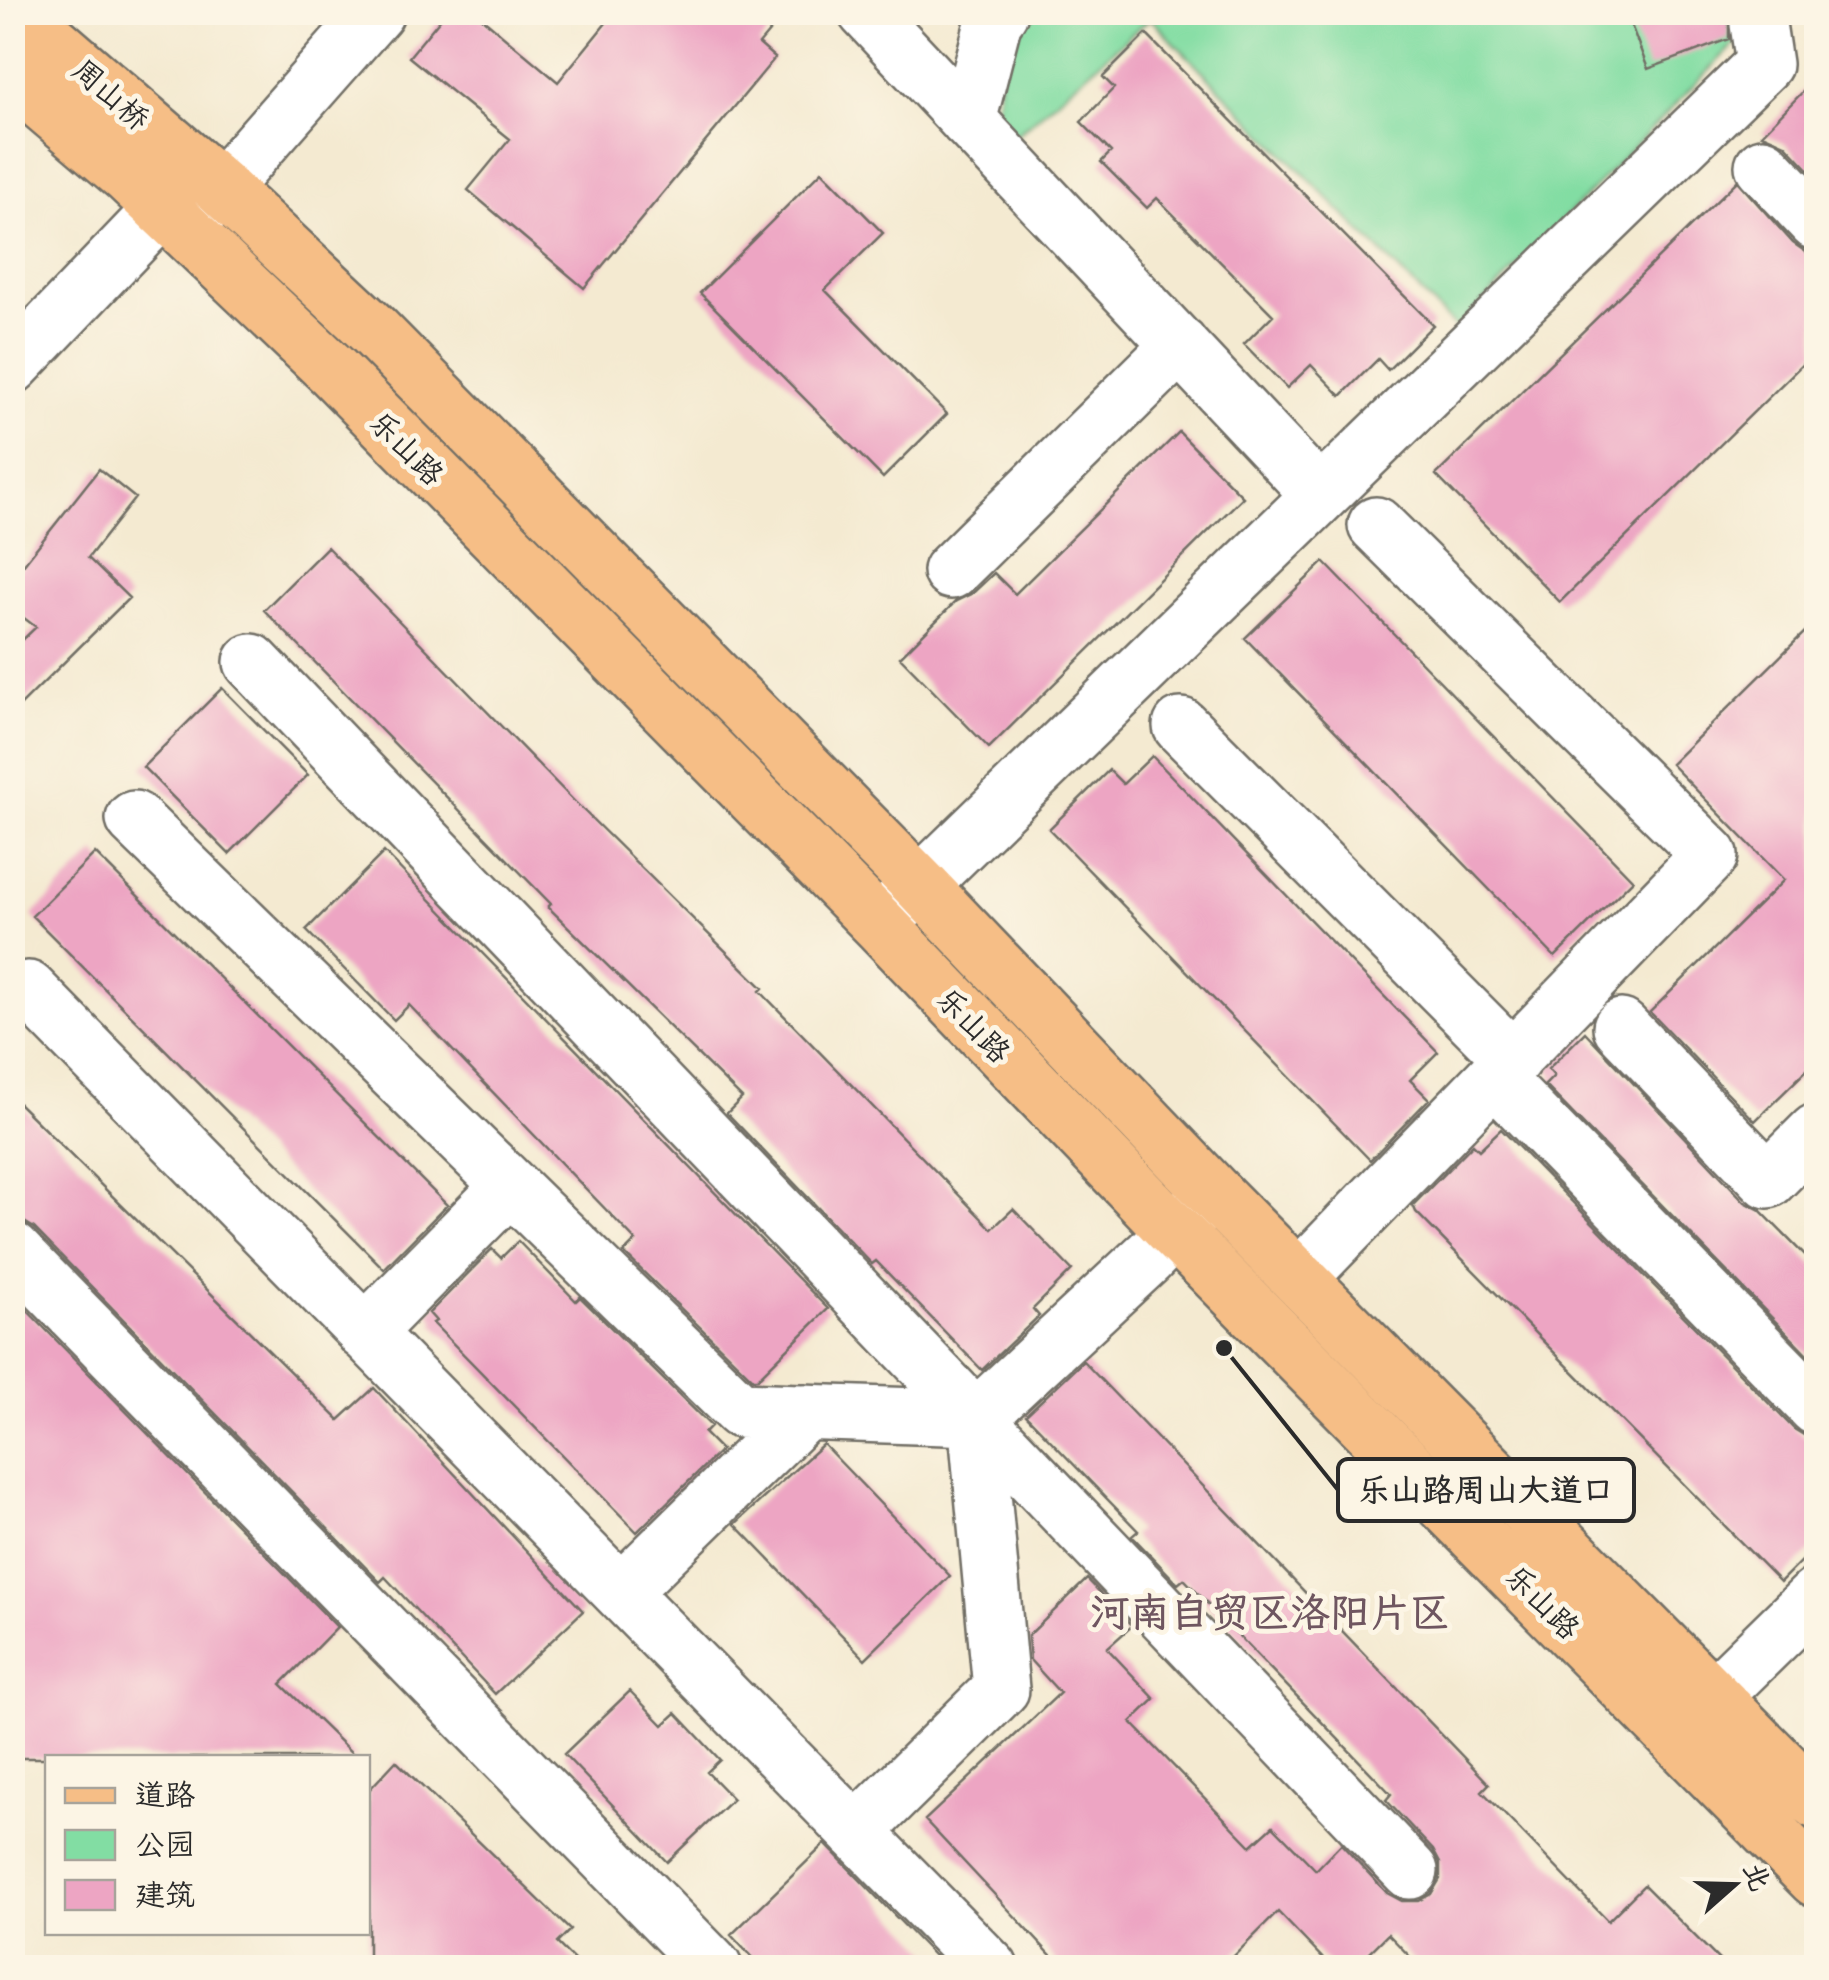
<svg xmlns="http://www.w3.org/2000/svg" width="1829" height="1980" viewBox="0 0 1829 1980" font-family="Mali,'LXGW WenKai TC',sans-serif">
<rect width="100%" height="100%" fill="#fcf5e5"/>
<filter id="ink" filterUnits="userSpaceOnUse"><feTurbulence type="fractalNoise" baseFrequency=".01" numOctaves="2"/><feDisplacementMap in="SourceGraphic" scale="20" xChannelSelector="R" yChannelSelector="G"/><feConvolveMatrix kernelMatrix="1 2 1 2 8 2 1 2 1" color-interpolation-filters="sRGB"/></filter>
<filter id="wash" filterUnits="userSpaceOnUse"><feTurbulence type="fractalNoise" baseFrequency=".0048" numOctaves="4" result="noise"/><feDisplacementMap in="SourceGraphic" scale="40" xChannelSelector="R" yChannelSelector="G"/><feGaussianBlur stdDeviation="2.25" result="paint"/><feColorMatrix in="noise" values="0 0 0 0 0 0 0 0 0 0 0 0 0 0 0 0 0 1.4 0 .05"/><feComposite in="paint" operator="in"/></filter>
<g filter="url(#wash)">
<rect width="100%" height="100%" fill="#f4ead1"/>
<path fill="#82dda3" stroke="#568467" stroke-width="2.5" d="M 1032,13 L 1746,13 L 1742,36 L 1457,329 L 1150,18 L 1014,137 L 995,119 L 1003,55 Z"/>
<g id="blocks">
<path fill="#eda5c3" d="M 446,12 L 475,12 L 558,82 L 615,12 L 786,12 L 759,44 L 775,58 L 584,288 L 468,190 L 510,139 L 409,57 Z
M 1626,12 L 1729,12 L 1729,39 L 1648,69 Z
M 1146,34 L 1433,325 L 1388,370 L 1378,359 L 1341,396 L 1311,365 L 1287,388 L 1244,344 L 1273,315 L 1157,198 L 1147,208 L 1101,162 L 1111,152 L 1081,122 L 1114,88 L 1103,77 Z
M 1816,78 L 1816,177 L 1785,144 L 1762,134 Z
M 822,171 L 883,233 L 825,290 L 947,414 L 883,478 L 700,293 Z
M 1737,181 L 1793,243 L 1806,252 L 1816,252 L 1816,351 L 1560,602 L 1436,475 Z
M 1179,432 L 1243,497 L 989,748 L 900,657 L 956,601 L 973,593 L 994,573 L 1015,594 Z
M 99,469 L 135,498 L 88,558 L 129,598 L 12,714 L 12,650 L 36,627 L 12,609 L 12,579 Z
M 327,547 L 576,803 L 763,988 L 760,991 L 992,1229 L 1013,1209 L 1072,1270 L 1033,1309 L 1039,1316 L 982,1370 L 876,1261 L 872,1264 L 727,1113 L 742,1098 L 548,907 L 551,904 L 264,610 Z
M 1324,562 L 1633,880 L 1555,957 L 1245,638 Z
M 1816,621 L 1816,1061 L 1755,1121 L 1650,1012 L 1784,880 L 1671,764 Z
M 222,688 L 308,775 L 229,854 L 143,767 Z
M 1152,756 L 1438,1052 L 1410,1080 L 1429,1099 L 1370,1160 L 1049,829 L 1109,770 L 1123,784 Z
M 384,852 L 828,1309 L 757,1379 L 753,1379 L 624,1253 L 636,1241 L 409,1005 L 394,1020 L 306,930 Z
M 95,853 L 447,1205 L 384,1269 L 32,916 Z
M 1585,1032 L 1745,1202 L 1760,1210 L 1816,1267 L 1816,1363 L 1545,1085 L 1554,1076 L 1548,1069 Z
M 12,1097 L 339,1420 L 374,1388 L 583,1611 L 495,1694 L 385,1577 L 380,1582 L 34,1228 L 21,1220 L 12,1220 Z
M 1501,1129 L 1794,1429 L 1807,1437 L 1816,1437 L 1816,1546 L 1780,1582 L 1416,1212 L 1413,1205 L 1473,1144 L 1479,1150 Z
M 518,1241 L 576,1301 L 580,1297 L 711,1426 L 704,1433 L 721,1450 L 637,1532 L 433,1323 L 436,1321 L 429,1313 L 492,1249 L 501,1258 Z
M 12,1295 L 337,1627 L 281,1684 L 357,1758 L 12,1758 Z
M 1083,1361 L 1489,1784 L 1482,1791 L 1608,1921 L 1644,1885 L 1727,1968 L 1421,1968 L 1388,1934 L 1354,1968 L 1332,1968 L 1278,1912 L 1222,1968 L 1063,1968 L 925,1820 L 1060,1693 L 1030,1660 L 1028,1636 L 1087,1579 L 1132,1626 L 1107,1648 L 1155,1699 L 1131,1722 L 1251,1846 L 1273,1826 L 1316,1870 L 1341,1844 L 1387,1893 L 1402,1901 L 1418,1901 L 1431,1894 L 1440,1879 L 1440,1863 L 1433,1850 L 1386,1800 L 1391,1794 L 1184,1579 L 1178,1584 L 1132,1536 L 1138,1531 L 1026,1415 Z
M 823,1444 L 950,1576 L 865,1659 L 735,1524 Z
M 630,1691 L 663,1725 L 676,1713 L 720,1760 L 707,1772 L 733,1799 L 667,1862 L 564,1754 Z
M 396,1761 L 570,1930 L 557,1943 L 582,1968 L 368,1968 L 368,1791 Z
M 825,1844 L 934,1956 L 945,1968 L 762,1968 L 731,1935 Z"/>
</g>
</g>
<g filter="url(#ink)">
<use href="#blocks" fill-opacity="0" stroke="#716e65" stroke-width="2.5"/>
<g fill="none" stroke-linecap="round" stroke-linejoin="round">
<defs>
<path id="minor" d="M 866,12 L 1320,495
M 968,121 L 994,20 L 1000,12
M 1763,166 L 1816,222
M 190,223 L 376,12
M 12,366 L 162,209
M 951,571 L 1180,345
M 252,662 L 1410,1871
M 1181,726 L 1513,1059
M 134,819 L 740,1410 L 976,1418 L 1001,1689 L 856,1832
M 886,918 L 1764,64 L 1758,24 L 1761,12
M 28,989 L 990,1968
M 1621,1027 L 1768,1180 L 1816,1132
M 1495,1078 L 1816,1407
M 12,1250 L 714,1968
M 1299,1278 L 1710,855 L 1376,525
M 365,1333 L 510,1186
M 976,1418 L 1149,1257 L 1207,1197
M 621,1592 L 805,1412
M 1680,1729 L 1816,1596"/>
<path id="major" d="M 18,12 L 220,187 L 374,331 L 920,885 L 1212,1191 L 1816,1801
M 12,77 L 128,176 L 332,370 L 879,924 L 1173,1230 L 1816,1879"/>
</defs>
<use href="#minor" stroke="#716e65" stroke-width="60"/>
<use href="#major" stroke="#716e65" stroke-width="60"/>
<use href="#minor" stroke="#fff" stroke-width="55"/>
<use href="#major" stroke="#f6be86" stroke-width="55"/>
</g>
</g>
<g text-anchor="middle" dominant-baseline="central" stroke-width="10" stroke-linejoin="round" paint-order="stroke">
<g font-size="30" fill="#2b2b2b" stroke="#fcf5e5">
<text transform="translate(112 93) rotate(41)">周山桥</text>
<text transform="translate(408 447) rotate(45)">乐山路</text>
<text transform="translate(975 1024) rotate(46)">乐山路</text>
<text transform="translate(1544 1601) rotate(45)">乐山路</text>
</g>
<g font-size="40" font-weight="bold" fill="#6f5660" stroke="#fcf5e5">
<text x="1270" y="1610">河南自贸区洛阳片区</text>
</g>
</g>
<path fill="none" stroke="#2b2b2b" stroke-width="4" d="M1224 1348L1338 1490"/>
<circle fill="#2b2b2b" stroke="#fcf5e5" stroke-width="4" cx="1224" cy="1348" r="10"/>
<rect fill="#fcf5e5" stroke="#2b2b2b" stroke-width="4" x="1338" y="1459" width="296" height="62" rx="10"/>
<g font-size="32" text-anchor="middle" font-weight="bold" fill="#2b2b2b">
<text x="1486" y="1501">乐山路周山大道口</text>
</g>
<rect width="1829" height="1980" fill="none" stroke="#fcf5e5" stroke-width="50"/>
<rect x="45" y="1755" width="325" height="180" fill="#fcf5e5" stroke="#a8a49b" stroke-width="2.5"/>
<rect x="65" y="1788" width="50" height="15" fill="#f6be86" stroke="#a8a49b" stroke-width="2.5"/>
<text x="135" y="1805" font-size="30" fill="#2b2b2b">道路</text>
<rect x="65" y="1830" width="50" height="30" fill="#82dda3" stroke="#a8a49b" stroke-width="2.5"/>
<text x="135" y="1855" font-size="30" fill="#2b2b2b">公园</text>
<rect x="65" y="1880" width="50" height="30" fill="#eda5c3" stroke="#a8a49b" stroke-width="2.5"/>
<text x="135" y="1905" font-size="30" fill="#2b2b2b">建筑</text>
<g transform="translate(1734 1885) rotate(70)" stroke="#fcf5e5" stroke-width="8" paint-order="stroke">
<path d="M0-8L18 38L0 25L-18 38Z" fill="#2b2b2b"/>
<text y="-15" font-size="28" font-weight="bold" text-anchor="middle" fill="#2b2b2b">北</text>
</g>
</svg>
